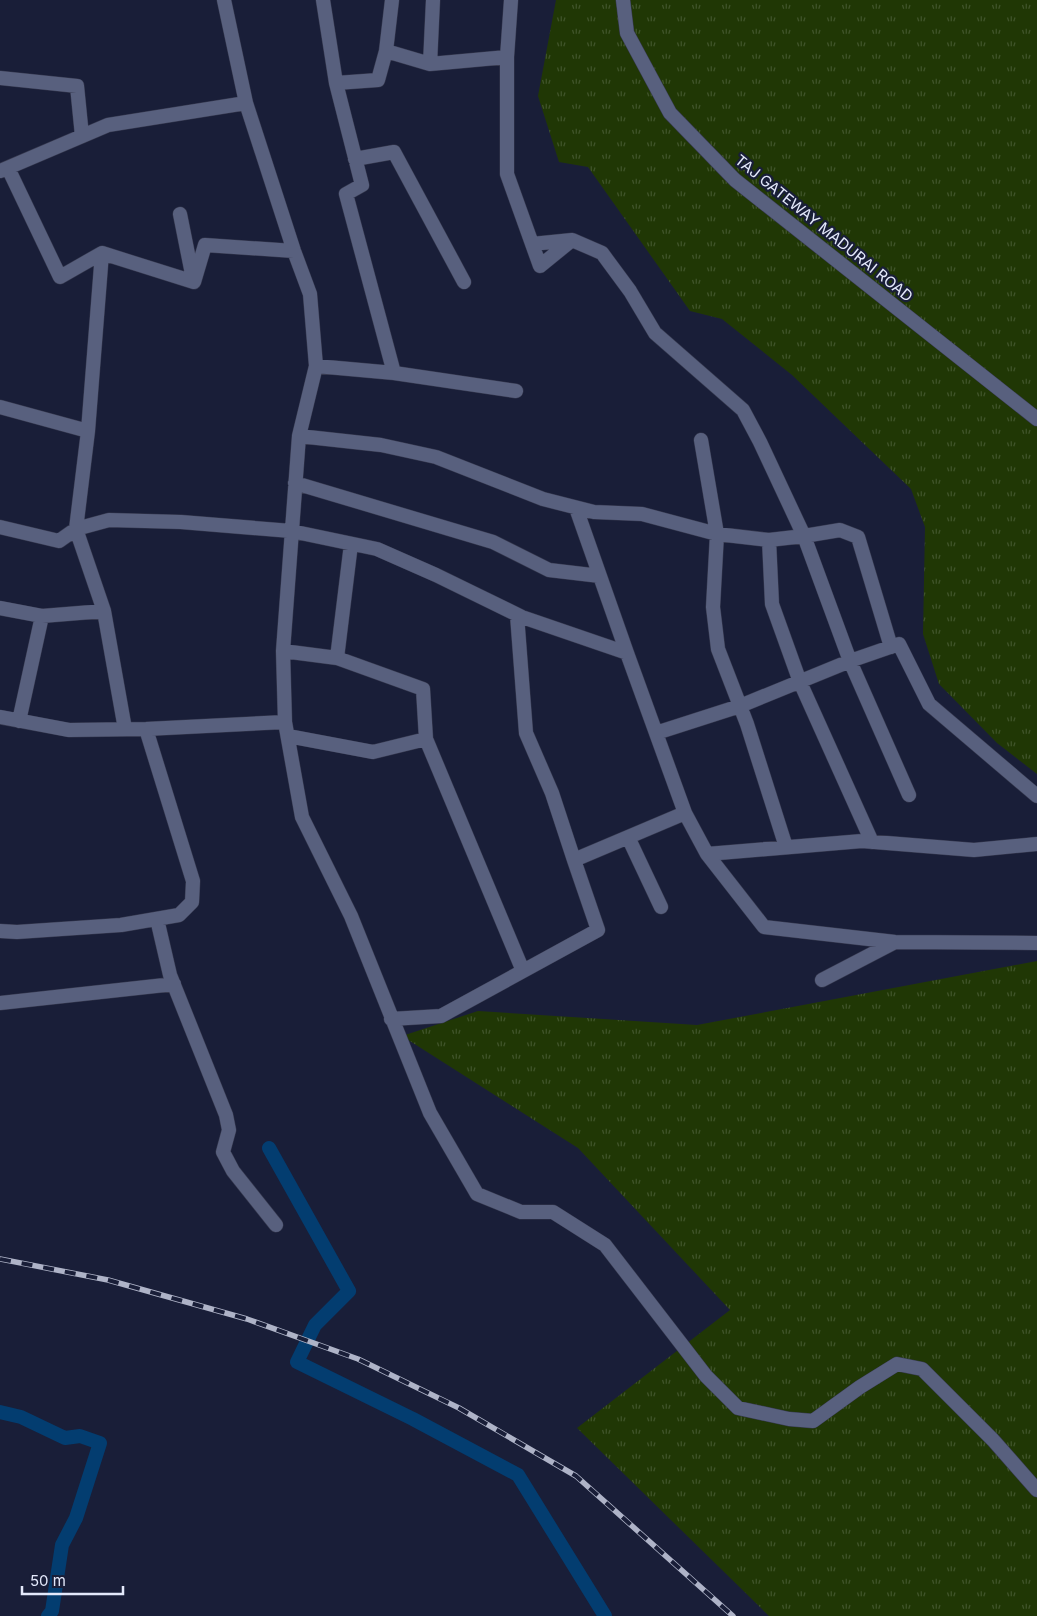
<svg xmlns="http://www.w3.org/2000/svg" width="1037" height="1616" viewBox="0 0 1037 1616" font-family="Inter,sans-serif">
<defs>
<pattern id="grass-tufts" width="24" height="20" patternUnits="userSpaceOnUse" patternTransform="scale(1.25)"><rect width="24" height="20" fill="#203705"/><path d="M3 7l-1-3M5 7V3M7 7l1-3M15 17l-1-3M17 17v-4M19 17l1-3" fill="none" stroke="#40542a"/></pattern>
</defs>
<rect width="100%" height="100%" fill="#191e38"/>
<path fill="url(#grass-tufts)" d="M 556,0 L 1037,0 L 1037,774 L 997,743 L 939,684 L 923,634 L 925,527 L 911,489 L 792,375 L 722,319 L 690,311 L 588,167 L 559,162 L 538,96 Z
M 1037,961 L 1037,1616 L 769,1616 L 577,1428 L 730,1310 L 578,1148 L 402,1036 L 478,1011 L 697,1025 Z"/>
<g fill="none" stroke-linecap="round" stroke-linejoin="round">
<path stroke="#033d70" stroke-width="14" d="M 269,1148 L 349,1291 L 315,1325 L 297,1362 L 413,1419 L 518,1475 L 605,1616
M 0,1412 L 21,1417 L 65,1438 L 80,1436 L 100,1443 L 76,1518 L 62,1545 L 52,1611 L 48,1616"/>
<defs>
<path id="minor" d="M 224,0 L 246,103 L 294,251 L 310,294 L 316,366 L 299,436 L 283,651 L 285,722 L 302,817 L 351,916 L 430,1113 L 477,1194 L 521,1212 L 553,1212 L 605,1245 L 706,1376 L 738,1408 L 789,1419 L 813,1421 L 860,1387 L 897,1364 L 922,1369 L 993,1440 L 1037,1490
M 511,0 L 507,57 L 507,174 L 540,266 L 572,240
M 623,0 L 627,33 L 670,113 L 735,180 L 1037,419
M 386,51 L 430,64 L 507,57
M 430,64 L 433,0
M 0,78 L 77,86 L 82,136
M 336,83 L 378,80 L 386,51 L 392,0
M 355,159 L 394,152 L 464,282
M 8,168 L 60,277 L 102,253
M 0,171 L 108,125 L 246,103
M 180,214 L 193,279
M 532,244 L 572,240 L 602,253 L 630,291 L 655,333 L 743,410 L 760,442 L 804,536 L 840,530 L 858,537 L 891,647
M 316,366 L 394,373 L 346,194 L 362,185 L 336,83 L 323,0
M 394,373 L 516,391
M 0,407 L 88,431 L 76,529 L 104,611 L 125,729
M 88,431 L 102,253 L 194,282 L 205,245 L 294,251
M 299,436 L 381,445 L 436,457 L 543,499 L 594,512 L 642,514 L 717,534 L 769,540 L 804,536 L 850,661 L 899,644 L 929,704 L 1037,796
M 701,440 L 717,534 L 713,607 L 718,649 L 747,724 L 786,847
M 295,483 L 493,542 L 549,570 L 600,576
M 576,508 L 627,653 L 685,813
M 0,527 L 59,541 L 76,529 L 109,520 L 181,522 L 291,531 L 377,549 L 436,575 L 522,617 L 627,653
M 769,540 L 772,604 L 800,682 L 872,842
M 0,608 L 42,616 L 104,611
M 517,615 L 526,733 L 552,793 L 574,860
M 283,651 L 337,658 L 351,544
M 0,717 L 69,730 L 146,729 L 285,722
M 19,721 L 42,616
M 656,733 L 740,706 L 850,661 L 909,795
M 288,736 L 373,752 L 426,739 L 423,689 L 337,658
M 426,739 L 523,971
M 628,837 L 661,907
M 707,854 L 764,927 L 895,942 L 1037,943
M 157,919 L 170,975 L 226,1115 L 229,1130 L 223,1152 L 233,1171 L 276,1225
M 0,931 L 17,932 L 121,925 L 179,915 L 192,902 L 193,881 L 146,729
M 822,980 L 895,942
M 0,1003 L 174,984
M 391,1019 L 441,1016 L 598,930 L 574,860 L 685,813 L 707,854 L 862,841 L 974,850 L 1037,844"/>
</defs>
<use href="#minor" stroke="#36394f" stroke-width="15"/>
<use href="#minor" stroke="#58607e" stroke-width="14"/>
<defs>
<path id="rail" d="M 0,1259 L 108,1280 L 247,1319 L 358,1359 L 459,1408 L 576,1476 L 733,1616"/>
</defs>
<use href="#rail" stroke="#aeb3c7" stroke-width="5.5"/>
<use href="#rail" stroke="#191e38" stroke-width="4" stroke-dasharray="11" stroke-linecap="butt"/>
</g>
<g text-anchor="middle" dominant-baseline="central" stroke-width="4.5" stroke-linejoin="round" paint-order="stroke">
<g font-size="15" fill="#e4e9fb" stroke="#191e38">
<text transform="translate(824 228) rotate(39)">TAJ GATEWAY MADURAI ROAD</text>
</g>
</g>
<path d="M22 1586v8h101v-8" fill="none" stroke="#e4e9fb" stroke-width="2.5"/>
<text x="30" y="1586" font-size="15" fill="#e4e9fb" stroke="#191e38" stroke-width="4" paint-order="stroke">50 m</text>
</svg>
